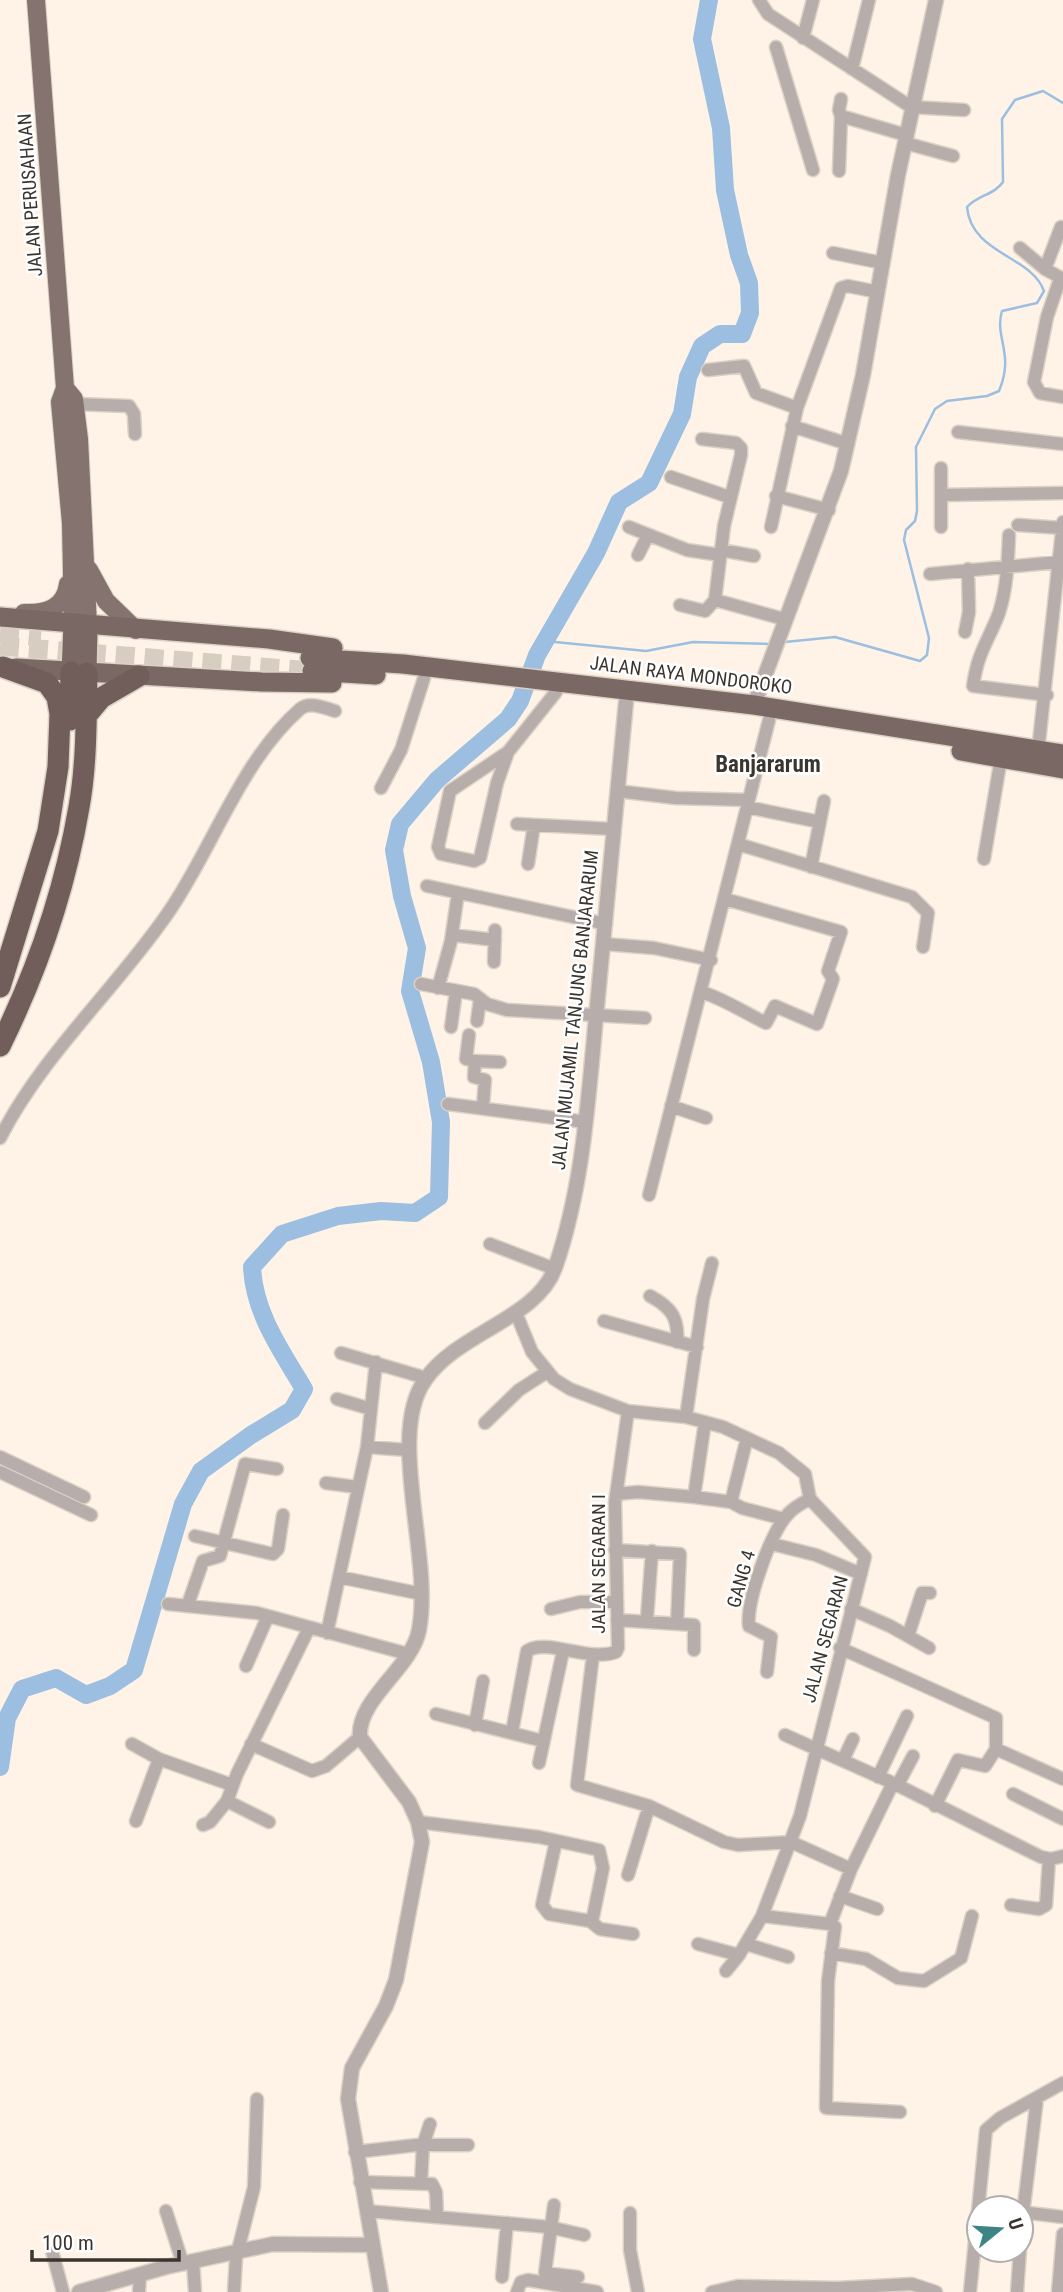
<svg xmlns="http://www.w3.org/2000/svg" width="1063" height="2292" viewBox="0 0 1063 2292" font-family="'Roboto Condensed',sans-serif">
<rect width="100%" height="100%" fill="#fef3e6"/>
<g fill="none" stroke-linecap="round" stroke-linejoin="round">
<path stroke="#9bbee1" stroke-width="2.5" d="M 545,641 L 646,651 L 693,642 L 771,644
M 785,642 L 835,637 L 920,661 L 927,655 L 929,638 L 904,540 L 906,530 L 915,521 L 917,511 L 916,447 L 935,409 L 947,401 L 987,396 L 999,391 C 1015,353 994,338 1002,311 L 1037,303 L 1044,291 C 1032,256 971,254 967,207 C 978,195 994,195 1003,182 L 1002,119 L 1015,100 L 1043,91 L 1063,103"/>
<path stroke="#9bbee1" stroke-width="18" d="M 0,1767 L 7,1718 L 22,1689 L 56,1678 L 86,1695 L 110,1686 L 134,1670 L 183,1504 L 201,1471 L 251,1435 L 292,1410 L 304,1389 C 281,1350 254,1313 252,1267 L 282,1234 L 338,1216 L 381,1211 L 415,1213 L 439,1197 L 441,1122 L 431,1062 L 410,991 L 417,948 L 402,896 L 394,850 L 400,824 L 437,780 L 508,719 L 520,701 L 537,655 L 596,553 L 619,502 L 649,483 L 682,414 L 688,377 L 702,346 L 720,334 L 742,334 L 750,313 L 749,283 L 739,255 L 725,190 L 721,128 L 702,39 L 709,0"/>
<path stroke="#d7cdc1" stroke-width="19" stroke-dasharray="19 10" stroke-linecap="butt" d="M 0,633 L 41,637
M 0,646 L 312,671"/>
<defs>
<path id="minor" d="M 759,0 L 768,14 L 911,107 L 964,110
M 803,38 L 813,0
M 776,47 L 813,170
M 852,69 L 869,0
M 841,99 L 839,110 L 841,116 L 906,135
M 905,143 L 953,156
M 839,171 L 841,116
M 1020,248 L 1045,269 L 1063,279
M 833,253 L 883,263
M 1045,269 L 1061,227
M 1060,279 L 1047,317 L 1034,382 L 1040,393 L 1063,397
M 708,370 L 744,366 L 756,393 L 797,408
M 75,404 L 129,406 L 134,414 L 135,434
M 792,426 L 848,444
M 958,432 L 1063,444
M 671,477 L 729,497
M 942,495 L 1063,493
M 776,496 L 829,510
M 1018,525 L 1062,528
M 629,527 L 687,550 L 720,555
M 771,527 L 797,408 L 841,288 L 848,286 L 878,292
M 941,527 L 941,468
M 1009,535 C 1008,561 1007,588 999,613 C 988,642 978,651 973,686 L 1047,695
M 721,550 L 754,556
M 638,555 L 648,535
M 930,574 L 1058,562
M 715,600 L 784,619
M 680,605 L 705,611 L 715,600 L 724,526 L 741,455 L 741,448 L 736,443 L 702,439
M 965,632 L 969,612 L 968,569
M 1038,751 L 1063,522
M 508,752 L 497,783 L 480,858 L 474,861 L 441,854 L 438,847 L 450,791 L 508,752 L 556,692
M 381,788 L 401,750 L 424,678
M 617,791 L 676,798 L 748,800
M 747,807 L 820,822
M 517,824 L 613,829
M 738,844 L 912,897 L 928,913 L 923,947
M 984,859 L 1001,758
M 528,864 L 534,825
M 811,867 L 824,801
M 427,886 L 606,924
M 452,935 L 495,940
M 604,944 L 654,948 L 711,960
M 494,962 L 495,930
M 421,984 L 474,994 L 487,1004 L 507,1010 L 645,1018
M 438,988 L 451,941 L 458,893
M 702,992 C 728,1001 743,1012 766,1023 L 775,1006 L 817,1024 L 833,979 L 828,971 L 841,932 L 725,899
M 477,1021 L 480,999
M 451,1027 L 456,991
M 469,1035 L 466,1059 L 475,1061 L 474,1077 L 485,1080 L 483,1106
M 475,1061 L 500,1062
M 448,1104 L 586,1122
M 671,1106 L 706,1118
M 0,1138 C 43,1054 115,990 168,913 C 213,848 240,762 300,709 C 310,701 325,708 335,711
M 649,1195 L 769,720
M 490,1244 L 555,1269
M 650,1296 C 671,1307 679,1318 677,1342
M 516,1313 L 532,1352 L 554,1379 L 570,1389 L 628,1411 L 686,1417 L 723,1427 L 779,1453 L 805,1474 L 810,1499 L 865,1557 L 800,1816 L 762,1916 L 739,1955 L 698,1944
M 604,1321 L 697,1347
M 341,1353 L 426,1378
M 337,1399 L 371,1409
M 686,1417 L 703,1299 L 712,1263
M 485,1423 L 519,1390 L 547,1372
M 367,1447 L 408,1450
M 0,1457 L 84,1497
M 0,1472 L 91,1515
M 326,1483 L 357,1487
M 616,1494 L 638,1492 L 694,1497 L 705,1422
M 694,1497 L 731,1502 L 747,1438
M 731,1502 L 742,1508 L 784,1519
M 195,1536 L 273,1554 L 278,1549 L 283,1515
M 772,1544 L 816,1555 L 861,1574
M 615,1550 L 680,1554 L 677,1624
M 339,1577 L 422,1594
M 168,1604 L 257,1613 L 408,1654
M 188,1604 L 203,1561 L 220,1556 L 245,1464 L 277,1469
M 551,1609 L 580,1602 L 616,1602
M 851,1609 L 890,1626 L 929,1648
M 647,1618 L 652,1551
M 617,1620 L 694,1625 L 694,1650
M 327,1633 L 367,1447 L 376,1362
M 908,1636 L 922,1593 L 930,1593
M 840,1648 L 996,1718 L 996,1749 L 985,1766 L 958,1760 L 935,1806
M 593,1655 L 577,1785 L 649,1806
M 246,1666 L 268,1616
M 767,1672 L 771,1637 L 749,1626 C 746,1601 771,1532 788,1514 C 794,1507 802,1503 810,1499
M 436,1714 L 543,1741
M 475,1725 L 483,1681
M 512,1732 L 527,1651 C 546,1638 589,1662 616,1652 L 618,1648 L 615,1503 L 628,1411
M 785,1735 L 893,1783 L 1041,1857 L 1051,1859 L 1063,1856
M 132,1744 L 159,1759 L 232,1785
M 251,1744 L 312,1771 L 326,1766 L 360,1737
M 996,1749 L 1063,1779
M 843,1760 L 853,1739
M 539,1763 L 563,1651
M 878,1777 L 907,1716
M 897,1786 L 913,1756
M 1013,1794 L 1063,1819
M 227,1801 L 269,1822
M 136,1821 L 159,1759
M 418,1822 L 539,1837 L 599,1850 L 603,1868 L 593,1917 L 590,1921 L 549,1914 L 542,1905 L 556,1841
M 203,1825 L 210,1822 L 227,1801 L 237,1774 L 309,1628
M 628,1875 L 649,1806 L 724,1842 L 738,1845 L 791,1842 L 851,1869
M 840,1896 L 877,1909
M 1011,1905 L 1039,1909 L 1046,1905 L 1049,1859
M 762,1916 L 830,1924 L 835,1927 L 828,1981 L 826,2108 L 900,2112
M 590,1921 L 600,1929 L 633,1934
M 830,1924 L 851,1869 L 893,1783
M 746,1944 L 788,1957
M 831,1953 L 866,1959 L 898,1978 L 924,1981 L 961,1958 L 972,1916
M 726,1971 L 739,1955
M 355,2152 L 417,2145 L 468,2145
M 360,2182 L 432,2184 L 436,2192 L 437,2215
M 421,2183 L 423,2145 L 430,2124
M 554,2205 L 545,2273 L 578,2277
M 166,2211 L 183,2264
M 367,2211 L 549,2227 L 584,2235
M 1021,2212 L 1063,2217
M 630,2213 L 630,2250 L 638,2292
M 1021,2230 L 1037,2099
M 52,2251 L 63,2292
M 193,2261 L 195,2292
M 502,2277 L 507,2223
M 139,2292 L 140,2274
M 234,2292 L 236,2258 L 254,2187 L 257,2099
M 517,2292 L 521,2282 L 528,2280 L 597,2292
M 712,2292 L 738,2286 L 838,2288 L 912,2284 L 936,2292
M 970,2292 L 986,2130 L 1000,2118 L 1063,2083
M 1017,2292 L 1020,2250
M 1058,2292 L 1063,2234"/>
<path id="tertiary" d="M 754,705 L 841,471 L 863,375 L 898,175 L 936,0
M 79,2292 L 166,2267 L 273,2244 L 372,2245
M 381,2292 L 348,2099 L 352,2068 L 386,2006 L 396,1980 L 422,1842 L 418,1822 L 409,1802 L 360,1737 C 357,1699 412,1668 419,1630 C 433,1557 386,1435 425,1380 C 458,1332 537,1319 555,1268 C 583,1187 588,1101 596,1017 C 606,912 616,807 626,702"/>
<path id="primary" d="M 36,0 L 65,388 L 60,402 L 71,523 L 73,624
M 65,388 L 74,399 L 79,439 L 88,626
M 89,570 L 106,601 L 136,630
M 24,613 C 46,614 65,608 68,584"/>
<path id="trunk" d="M 0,617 L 269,639 L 333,648
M 310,658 L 403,664 L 754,705 L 1063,754
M 16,668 L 262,682 L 332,683
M 312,671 L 376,675
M 71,672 L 73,624
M 87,673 L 88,626
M 961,751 L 1063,769"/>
<path id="motorway" d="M 86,716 L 101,698 L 139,676
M 70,720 L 71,672
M 0,987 L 48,831 L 58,767 L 60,714 L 57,697 L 47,683 L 3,667
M 0,1046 C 37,971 65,889 79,807 C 87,763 86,717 87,673"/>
</defs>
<use href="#minor" stroke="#dbd1c5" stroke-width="15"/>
<use href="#tertiary" stroke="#dbd1c5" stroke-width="17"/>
<use href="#primary" stroke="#dbd1c5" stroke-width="20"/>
<use href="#trunk" stroke="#dbd1c5" stroke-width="22"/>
<use href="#motorway" stroke="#dbd1c5" stroke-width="24"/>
<use href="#minor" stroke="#b7aeac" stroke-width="12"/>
<use href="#tertiary" stroke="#b7aeac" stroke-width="14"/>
<use href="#primary" stroke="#84736f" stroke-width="18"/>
<use href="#trunk" stroke="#7a6864" stroke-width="19"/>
<use href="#motorway" stroke="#715e5a" stroke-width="21"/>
</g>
<g text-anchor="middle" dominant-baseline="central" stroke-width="5" stroke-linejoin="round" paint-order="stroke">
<g font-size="19" fill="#3b352f" stroke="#fff">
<text transform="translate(30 195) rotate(-94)">JALAN PERUSAHAAN</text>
<text transform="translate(691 675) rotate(7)">JALAN RAYA MONDOROKO</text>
<text transform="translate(575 1010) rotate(-84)">JALAN MUJAMIL TANJUNG BANJARARUM</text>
<text transform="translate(598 1564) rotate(-90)">JALAN SEGARAN I</text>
<text transform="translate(741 1579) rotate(-74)">GANG 4</text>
<text transform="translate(825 1639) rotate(-75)">JALAN SEGARAN</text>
</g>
<g font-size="23" font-weight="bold" fill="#3b352f" stroke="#fff">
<text x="768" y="764">Banjararum</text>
</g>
</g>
<g transform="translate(1000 2229) rotate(72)"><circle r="33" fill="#ffffff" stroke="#b1aeac" stroke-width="2"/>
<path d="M0-5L12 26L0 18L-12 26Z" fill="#3d8584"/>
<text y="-10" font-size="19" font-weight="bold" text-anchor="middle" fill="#3b352f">U</text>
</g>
<path d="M32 2250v10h147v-10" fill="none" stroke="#3b352f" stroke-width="3.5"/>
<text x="42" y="2250" font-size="21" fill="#3b352f" stroke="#ffffff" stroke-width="5" paint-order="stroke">100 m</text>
</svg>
